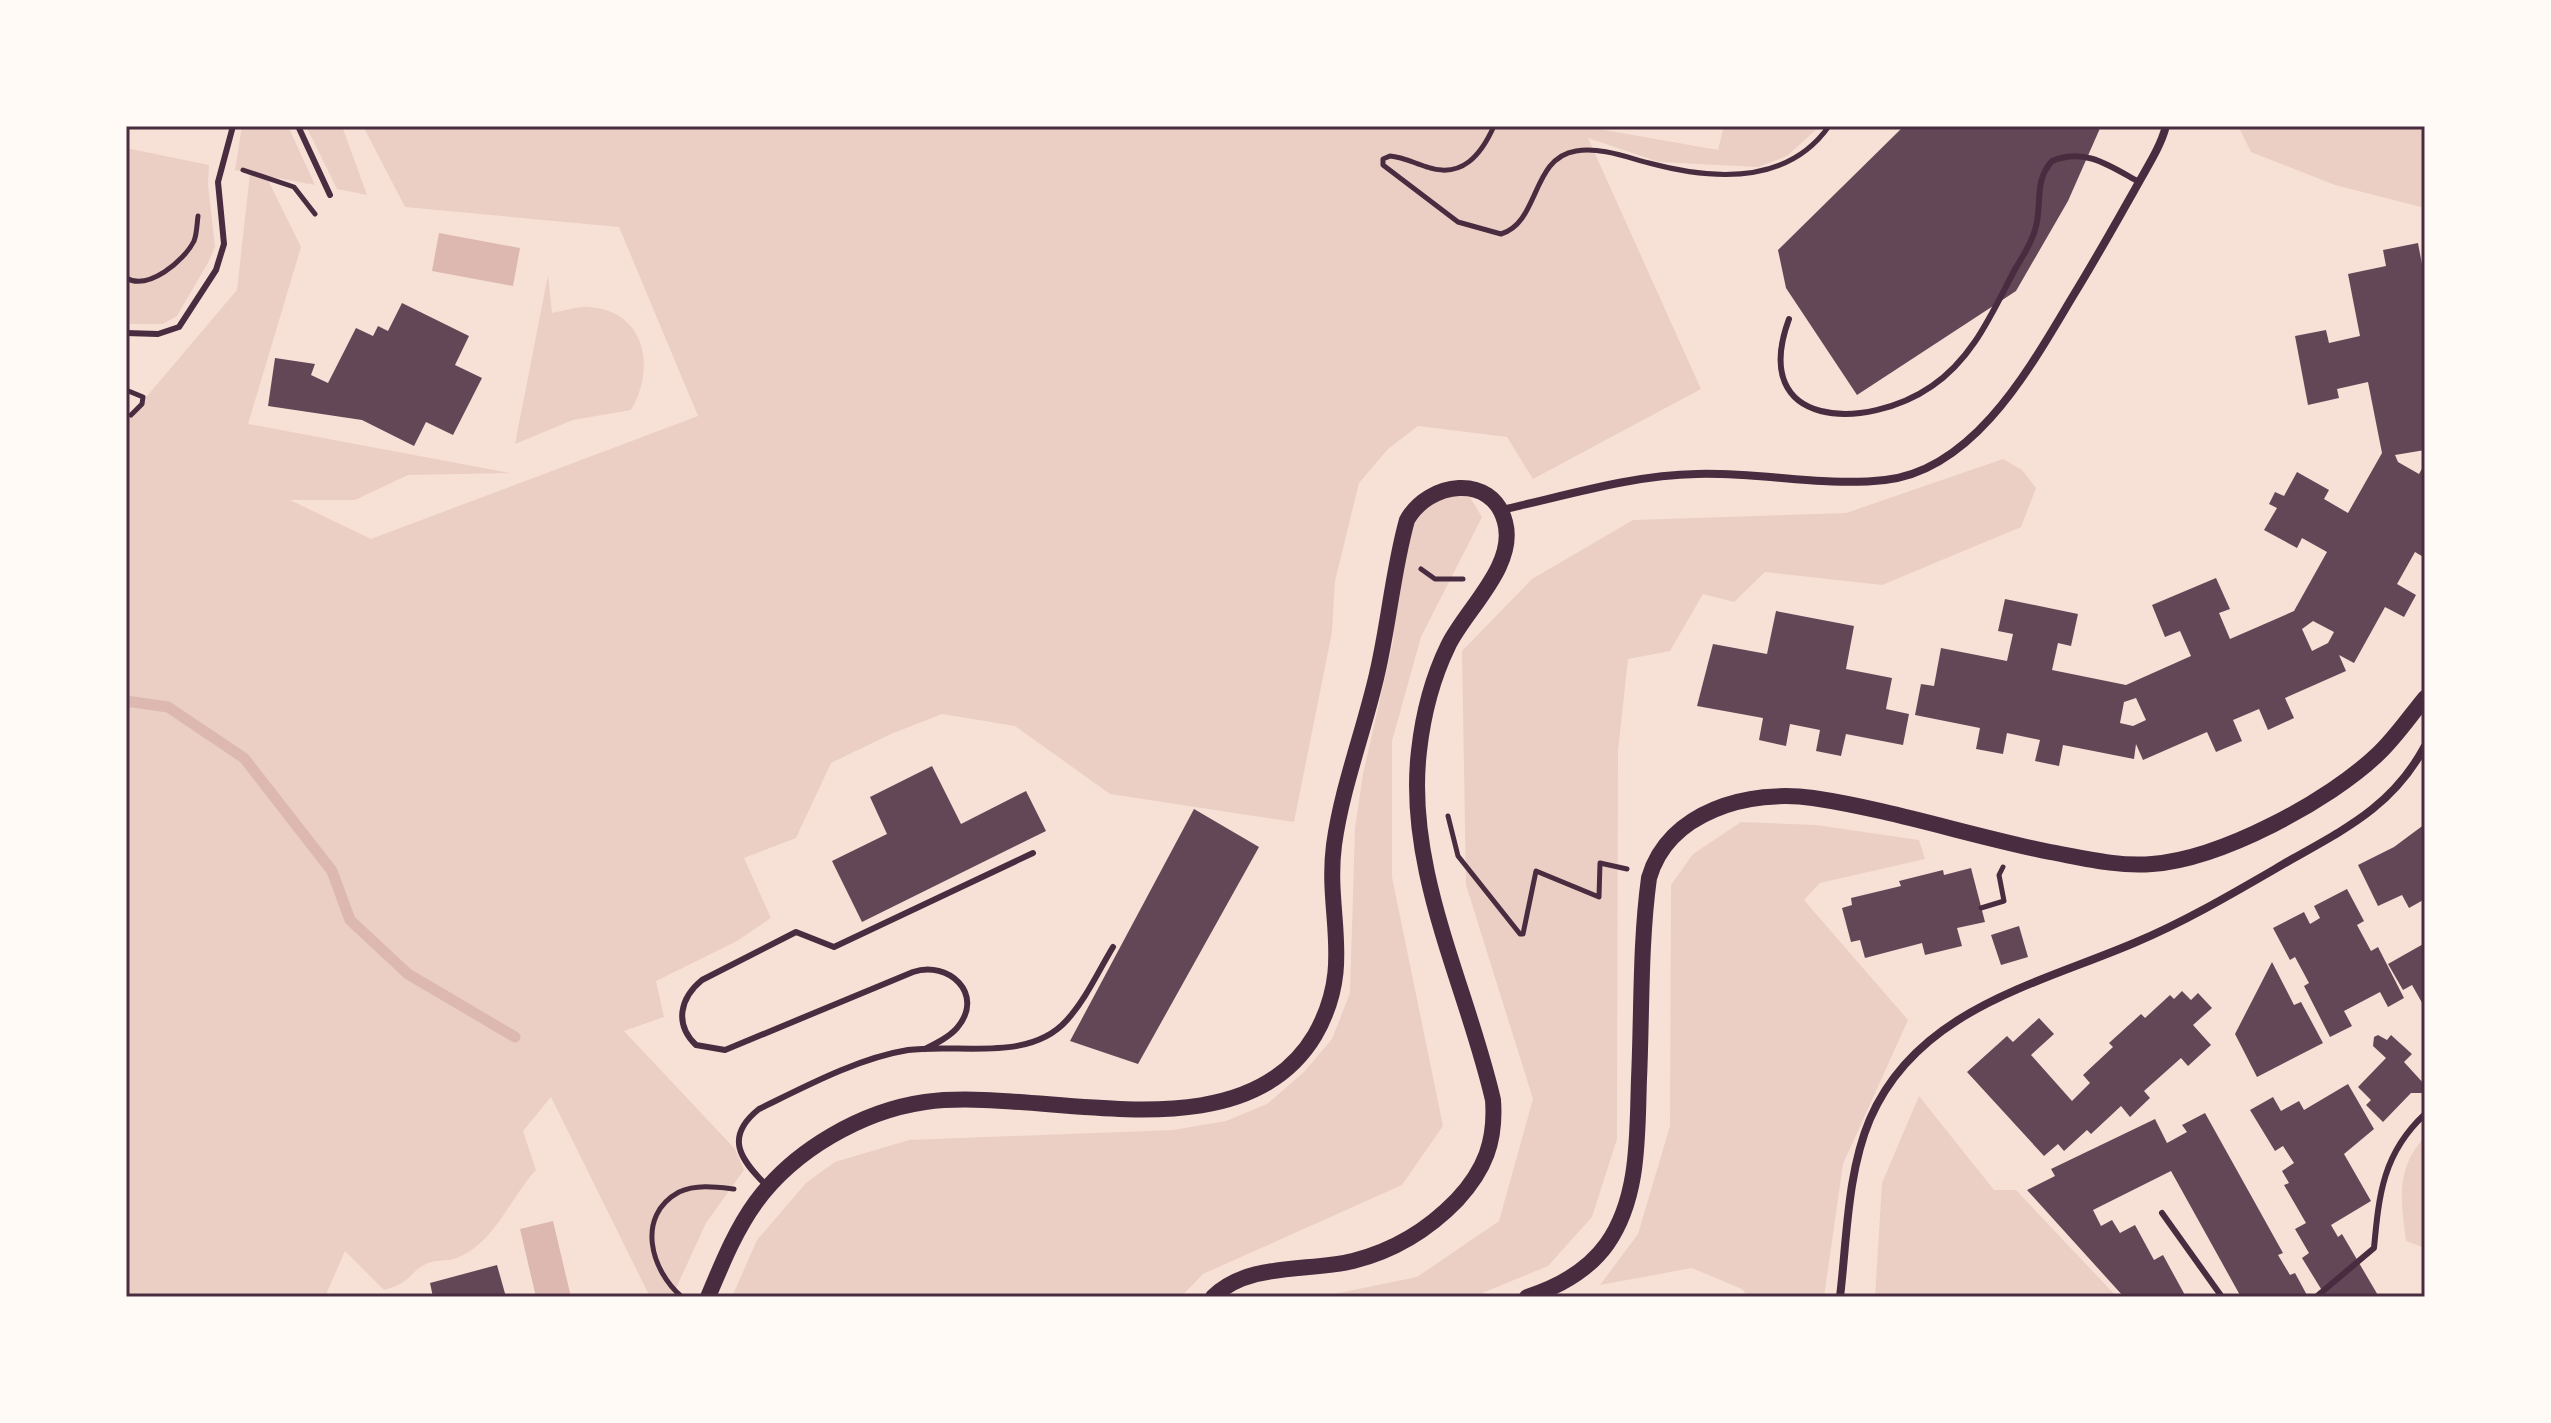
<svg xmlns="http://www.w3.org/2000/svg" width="2551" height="1423" viewBox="0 0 2551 1423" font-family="'Open Sans',sans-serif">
<rect width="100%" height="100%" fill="#f7e1d7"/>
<path fill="#ebcfc5" d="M 242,126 L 288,126 L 315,185 L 266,176 L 301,247 L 248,424 L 510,473 L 408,475 L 355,500 L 290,500 L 371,539 L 698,416 L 619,227 L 405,207 L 363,126 L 1582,126 L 1718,150 L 1724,126 L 1820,126 L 1787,156 L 1758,167 L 1659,162 L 1588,138 L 1701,389 L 1533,479 L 1507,437 L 1418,426 L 1388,449 L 1359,483 L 1335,581 L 1332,632 L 1294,822 L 1110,794 L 1015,726 L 942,714 L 891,734 L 831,763 L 796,838 L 744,858 L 771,918 L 737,941 L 656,981 L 664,1017 L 624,1031 L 735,1149 L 744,1170 L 706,1223 L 672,1297 L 650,1297 L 551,1097 L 523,1131 L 536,1170 C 510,1198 495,1243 457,1258 C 447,1262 435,1259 426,1264 C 407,1274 413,1282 384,1290 L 345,1251 L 325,1297 L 126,1297 L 126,415 L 131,415 L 237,290 L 250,173 L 235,170 Z
M 306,126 L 342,126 L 367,195 L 337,189 Z
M 2238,126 L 2425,126 L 2425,208 L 2335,185 L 2251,152 Z
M 126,148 L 209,165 L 208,184 L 215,247 L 209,261 L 177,316 L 163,324 L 126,324 Z
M 548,275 L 552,313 C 564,311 578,306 589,307 C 646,311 656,368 631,410 L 573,420 L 515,444 Z
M 2003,459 L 2022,470 L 2036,488 L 2021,527 L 1882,585 L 1765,572 L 1734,602 L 1703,594 L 1670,651 L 1628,659 L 1618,751 L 1617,1139 L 1592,1217 L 1548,1266 L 1473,1297 L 1319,1297 L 1417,1277 L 1499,1221 L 1533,1099 L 1466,885 L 1462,651 L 1532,579 L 1633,520 L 1846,513 Z
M 1431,493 L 1468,494 L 1482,517 L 1421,637 L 1392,741 L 1392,877 L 1443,1126 L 1402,1185 L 1203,1274 L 1181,1297 L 732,1297 L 757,1240 L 806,1183 L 835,1162 L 909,1140 L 1173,1130 L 1226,1121 L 1267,1104 L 1304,1072 L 1332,1039 L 1350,993 L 1355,828 L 1363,774 L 1393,642 L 1397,591 L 1416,511 Z
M 1741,822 L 1816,825 L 1919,840 L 1925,859 L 1820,883 L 1804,900 L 1908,1020 L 1843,1164 L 1824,1297 L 1748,1297 L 1742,1289 L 1692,1268 L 1600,1285 L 1638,1234 L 1670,1126 L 1671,885 L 1693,854 Z
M 1919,1096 L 1994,1190 L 2016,1190 L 2117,1297 L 1875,1297 L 1882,1183 Z
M 2425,1137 L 2425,1248 L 2406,1241 C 2401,1202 2395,1168 2425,1137 Z"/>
<path fill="#dcb8b0" d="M 439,233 L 520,248 L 513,286 L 432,271 Z
M 553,1221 L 571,1297 L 536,1297 L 520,1229 Z"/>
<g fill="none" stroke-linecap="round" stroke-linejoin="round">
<path stroke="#dcb8b0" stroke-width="11" d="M 126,701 L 168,707 L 244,758 L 332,871 L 350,920 L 408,974 L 515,1037"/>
</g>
<path fill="#644757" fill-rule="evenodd" d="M 1904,126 L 2101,126 L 2068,201 L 2016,291 L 1857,395 L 1786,288 L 1778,250 Z
M 2418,243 L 2425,280 L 2425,450 L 2395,455 L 2398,462 L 2419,474 L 2425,463 L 2425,558 L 2415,552 L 2397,584 L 2416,595 L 2404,617 L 2385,607 L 2354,663 L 2339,655 L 2346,671 L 2285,698 L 2294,718 L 2268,730 L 2259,709 L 2233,720 L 2242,741 L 2216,752 L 2207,732 L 2143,760 L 2136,744 L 2134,759 L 2063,745 L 2059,766 L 2035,761 L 2040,740 L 2007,733 L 2003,754 L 1976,749 L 1980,728 L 1915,715 L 1921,684 L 1934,686 L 1941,648 L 2007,661 L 2013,634 L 1998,631 L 2005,599 L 2078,614 L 2071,646 L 2058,643 L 2052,670 L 2126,685 L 2191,656 L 2180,631 L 2165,637 L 2152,605 L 2216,578 L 2230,609 L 2219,613 L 2230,639 L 2294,611 L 2327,552 L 2302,538 L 2297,548 L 2264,530 L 2277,508 L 2269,504 L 2275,492 L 2284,496 L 2297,472 L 2329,490 L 2324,499 L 2348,513 L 2382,453 L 2368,382 L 2337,389 L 2339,398 L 2308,405 L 2295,336 L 2326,330 L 2329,343 L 2360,336 L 2348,274 L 2386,266 L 2383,250 ZM 2313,621 L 2334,632 L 2328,643 L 2312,651 L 2302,629 ZM 2136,698 L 2146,720 L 2133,726 L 2120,723 L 2124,702 Z
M 402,303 L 469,336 L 455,365 L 482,378 L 453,435 L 426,422 L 414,446 L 362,420 L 268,406 L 275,358 L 315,364 L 311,375 L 328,383 L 356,328 L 373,336 L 378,326 L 388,331 Z
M 1776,611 L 1854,626 L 1846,669 L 1892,678 L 1886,709 L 1909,714 L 1903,745 L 1846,734 L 1841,756 L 1816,751 L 1820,730 L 1790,724 L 1786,746 L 1759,740 L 1763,718 L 1697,706 L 1713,644 L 1767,654 Z
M 932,766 L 961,824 L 1026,791 L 1046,831 L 862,922 L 832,861 L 887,834 L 870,797 Z
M 1194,809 L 1259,847 L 1138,1064 L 1070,1041 Z
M 2425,824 L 2425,899 L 2409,908 L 2402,895 L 2378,906 L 2358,865 L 2394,847 Z
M 1971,868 L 1985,922 L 1957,928 L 1962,946 L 1925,955 L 1922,943 L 1865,958 L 1860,940 L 1851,942 L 1842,908 L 1852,905 L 1851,898 L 1901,886 L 1899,881 L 1943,870 L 1944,875 Z
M 2347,889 L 2364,921 L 2357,925 L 2371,951 L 2378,947 L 2404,998 L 2388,1007 L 2380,992 L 2344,1011 L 2352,1026 L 2330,1037 L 2304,986 L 2309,983 L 2295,957 L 2290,960 L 2273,928 L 2304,912 L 2310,924 L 2320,918 L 2314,906 Z
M 2019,926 L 2028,957 L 2001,965 L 1991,935 Z
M 2425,943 L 2425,1008 L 2412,985 L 2403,990 L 2388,964 Z
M 2272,962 L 2294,1005 L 2301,1002 L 2323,1043 L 2257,1077 L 2235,1034 Z
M 2182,991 L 2191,1000 L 2198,993 L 2212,1008 L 2193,1025 L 2211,1045 L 2188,1066 L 2181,1058 L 2144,1091 L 2150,1098 L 2130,1117 L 2121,1106 L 2091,1134 L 2087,1130 L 2064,1151 L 2058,1144 L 2044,1156 L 1967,1072 L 2007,1036 L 2013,1042 L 2039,1018 L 2054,1034 L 2031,1055 L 2072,1101 L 2090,1083 L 2083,1075 L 2113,1047 L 2109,1043 L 2141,1014 L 2145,1018 L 2170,995 L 2174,999 Z
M 2378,1035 L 2387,1040 L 2391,1035 L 2412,1054 L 2404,1062 L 2425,1085 L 2423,1093 L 2411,1093 L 2383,1122 L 2366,1105 L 2371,1100 L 2358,1087 L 2386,1058 L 2373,1046 L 2374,1037 Z
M 2348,1084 L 2374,1129 L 2344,1154 L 2371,1201 L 2331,1225 L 2338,1237 L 2342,1234 L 2379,1297 L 2326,1297 L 2302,1258 L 2309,1253 L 2295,1229 L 2306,1223 L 2284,1185 L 2289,1183 L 2282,1171 L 2294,1163 L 2283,1146 L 2275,1151 L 2250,1110 L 2273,1097 L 2281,1111 L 2299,1101 L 2304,1110 Z
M 2205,1113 L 2283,1253 L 2278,1255 L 2290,1275 L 2295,1273 L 2308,1297 L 2241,1297 L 2171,1171 L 2093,1210 L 2101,1226 L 2112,1220 L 2120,1233 L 2135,1225 L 2154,1260 L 2163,1255 L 2186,1297 L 2124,1297 L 2027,1190 L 2055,1176 L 2051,1169 L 2155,1119 L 2167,1143 L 2187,1132 L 2182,1125 Z
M 497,1265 L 506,1297 L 433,1297 L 430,1283 Z"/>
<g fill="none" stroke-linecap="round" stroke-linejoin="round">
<path stroke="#4a2c40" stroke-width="5" d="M 1494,126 C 1481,155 1462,179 1427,167 C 1414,163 1403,157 1390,156 L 1383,159 L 1383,165 L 1458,222 L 1501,234 C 1540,222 1531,158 1576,151 C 1600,147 1626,157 1649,163 C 1712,180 1787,186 1829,126
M 243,170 L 294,187 L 315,214
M 126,278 C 148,291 184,261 194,241 C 197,234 197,223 198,216
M 126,390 L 143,397 L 142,404 L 131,415
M 1421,569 L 1435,579 L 1463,579
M 1448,816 L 1458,856 L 1520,934 L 1523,934 L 1536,871 L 1599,897 L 1600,863 L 1627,869
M 1981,908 L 2004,901 L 1999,875 L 2003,867
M 682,1297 C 651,1271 635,1216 679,1192 C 696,1184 717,1187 734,1189"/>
<path stroke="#4a2c40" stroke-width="6" d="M 298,126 L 330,195
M 1789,319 C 1748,430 1867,431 1932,386 C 1972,359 1991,315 2013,273 C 2020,260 2031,245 2035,230 C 2043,205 2033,182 2052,161 C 2085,147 2110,166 2139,182
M 126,333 L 158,334 L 179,327 L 216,270 L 224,244 L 218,182 L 233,126
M 925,1049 C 937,1043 949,1037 957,1028 C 986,994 948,960 913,972 L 725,1050 L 696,1045 C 674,1024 680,998 702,980 L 796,932 L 834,947 L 1033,853
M 766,1185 C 740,1159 724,1137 759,1109 C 804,1087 858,1058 908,1050 C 958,1043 1029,1063 1067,1020 C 1086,999 1099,970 1113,947
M 2162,1213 L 2222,1297
M 2316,1297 L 2374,1248 C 2379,1194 2383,1153 2425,1114"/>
<path stroke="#4a2c40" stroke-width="8" d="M 1501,510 C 1565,496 1631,475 1697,474 C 1759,472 1823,487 1885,480 C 1975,470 2031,366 2073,296 C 2094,262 2114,226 2134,191 C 2145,170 2160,149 2166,126
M 1840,1297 C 1847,1239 1847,1173 1870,1119 C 1917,1010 2035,985 2134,943 C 2189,920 2242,888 2294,858 C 2349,827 2394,804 2425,746"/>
<path stroke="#4a2c40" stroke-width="16" d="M 708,1297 C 722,1264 735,1231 756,1202 C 794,1150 862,1111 925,1102 C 1041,1086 1241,1160 1315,1035 C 1355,965 1325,915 1334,845 C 1342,787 1364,731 1377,674 C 1389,623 1393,570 1407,520 C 1428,482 1492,472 1505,522 C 1517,566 1465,610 1448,646 C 1432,679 1423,715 1419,751 C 1405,870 1467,986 1493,1100 C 1496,1141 1485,1170 1457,1200 C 1428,1230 1393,1251 1353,1261 C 1308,1272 1248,1262 1213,1297
M 1527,1297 C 1558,1287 1587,1272 1607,1244 C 1640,1197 1637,1134 1639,1079 C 1642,1012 1640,944 1649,878 C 1668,811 1750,789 1813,798 C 1893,810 1971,836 2050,852 C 2083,858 2119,867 2152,864 C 2221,859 2329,801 2378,754 C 2396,737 2410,716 2425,698"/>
</g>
<rect width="2551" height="1423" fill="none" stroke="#fffaf5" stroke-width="256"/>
<rect x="128" y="128" width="2295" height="1167" fill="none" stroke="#4a2c40" stroke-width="3"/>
</svg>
